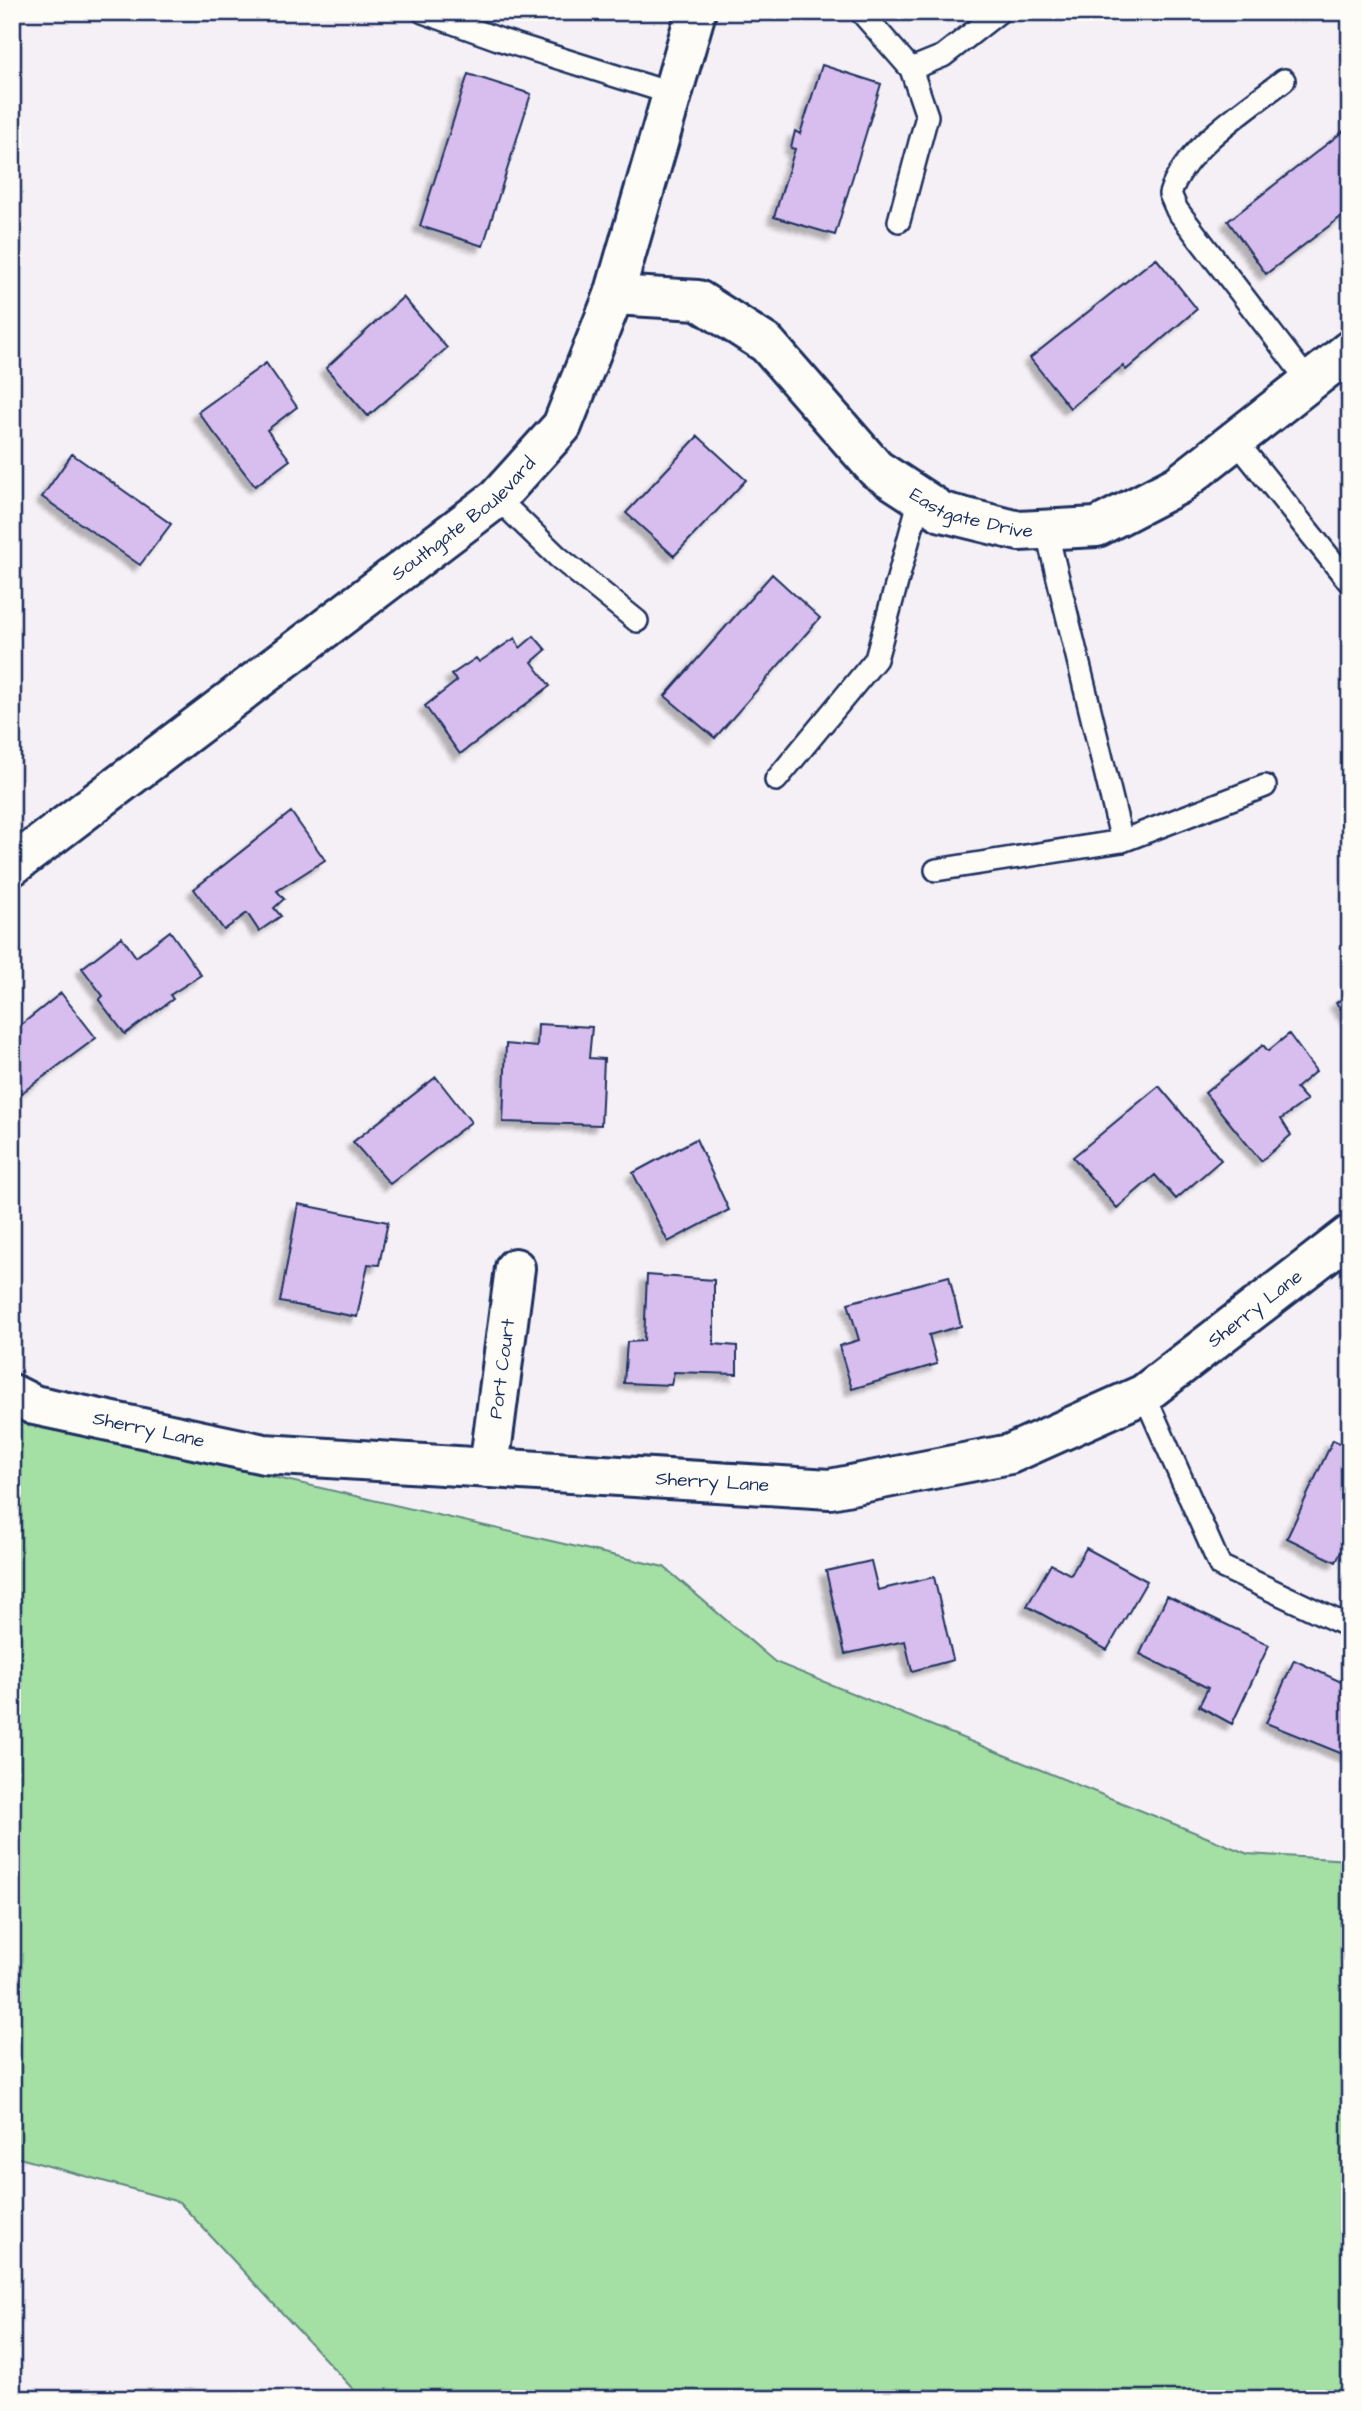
<svg xmlns="http://www.w3.org/2000/svg" width="1362" height="2411" viewBox="0 0 1362 2411" font-family="'Architects Daughter',sans-serif">
<defs>
<filter id="shadow"><feDropShadow dx="-6" dy="6" stdDeviation="2" flood-color="#0004"/></filter>
</defs>
<rect width="100%" height="100%" fill="#f5f0f5"/>
<filter id="ink" filterUnits="userSpaceOnUse"><feTurbulence type="fractalNoise" baseFrequency=".0143" numOctaves="2"/><feDisplacementMap in="SourceGraphic" scale="14" xChannelSelector="R" yChannelSelector="G"/><feConvolveMatrix kernelMatrix="1 2 1 2 8 2 1 2 1" color-interpolation-filters="sRGB"/></filter>
<g filter="url(#ink)">
<path fill="#a4dfa4" stroke="#608781" stroke-width="2" d="M 12,1417 L 664,1567 L 775,1662 L 1248,1854 L 1350,1860 L 1350,2399 L 362,2399 L 179,2202 L 12,2156 Z"/>
<path fill="#d7beee" stroke="#1b2f5e" stroke-width="2" filter="url(#shadow)" d="M 822,65 L 881,84 L 835,235 L 774,217 L 795,149 L 791,148 L 795,131 L 800,134 Z
M 468,74 L 531,94 L 483,246 L 420,226 Z
M 1350,126 L 1350,210 L 1266,274 L 1228,221 Z
M 1156,258 L 1197,309 L 1126,370 L 1123,366 L 1070,408 L 1030,358 Z
M 403,297 L 447,348 L 368,416 L 326,368 Z
M 266,363 L 297,407 L 267,430 L 290,460 L 255,486 L 198,412 Z
M 698,436 L 746,480 L 674,556 L 626,513 Z
M 72,454 L 171,524 L 140,565 L 42,497 Z
M 772,574 L 820,618 L 715,738 L 665,696 Z
M 534,636 L 546,650 L 532,662 L 550,686 L 460,754 L 425,706 L 457,681 L 451,675 L 476,658 L 479,662 L 515,638 L 520,648 Z
M 291,812 L 325,860 L 277,891 L 284,899 L 274,908 L 281,916 L 259,931 L 247,913 L 224,930 L 194,889 Z
M 170,931 L 201,975 L 170,995 L 173,999 L 125,1034 L 99,1000 L 103,996 L 82,968 L 122,937 L 136,957 Z
M 61,993 L 96,1038 L 12,1100 L 12,1032 Z
M 1350,993 L 1350,1020 L 1336,1003 Z
M 538,1024 L 592,1027 L 589,1058 L 604,1059 L 601,1125 L 503,1122 L 506,1044 L 537,1047 Z
M 1289,1034 L 1316,1071 L 1296,1088 L 1307,1100 L 1281,1119 L 1291,1135 L 1261,1161 L 1205,1093 L 1263,1045 L 1268,1051 Z
M 436,1077 L 471,1122 L 390,1184 L 353,1142 Z
M 1159,1086 L 1221,1160 L 1176,1199 L 1155,1175 L 1117,1208 L 1073,1157 Z
M 696,1139 L 729,1210 L 668,1242 L 633,1173 Z
M 298,1204 L 388,1222 L 379,1265 L 368,1264 L 357,1317 L 280,1302 Z
M 647,1275 L 714,1280 L 714,1344 L 737,1346 L 737,1374 L 674,1372 L 671,1385 L 624,1383 L 627,1342 L 644,1341 Z
M 949,1276 L 961,1326 L 929,1335 L 937,1364 L 852,1389 L 839,1346 L 859,1340 L 848,1303 Z
M 1333,1440 L 1350,1448 L 1350,1534 L 1336,1562 L 1287,1538 Z
M 1086,1548 L 1147,1581 L 1107,1650 L 1027,1606 L 1051,1564 L 1071,1575 Z
M 871,1561 L 878,1590 L 934,1577 L 953,1660 L 912,1671 L 905,1641 L 845,1654 L 826,1571 Z
M 1167,1596 L 1269,1645 L 1232,1724 L 1199,1706 L 1208,1688 L 1140,1654 Z
M 1294,1660 L 1350,1686 L 1346,1699 L 1350,1701 L 1350,1757 L 1266,1723 Z"/>
<g fill="none" stroke-linecap="round" stroke-linejoin="round">
<defs>
<path id="lane" d="M 423,12 L 501,40 L 673,94
M 861,12 L 911,69 L 927,116 L 899,221
M 911,69 L 943,56 L 999,12
M 1284,80 C 1246,110 1185,147 1170,194 L 1177,210 L 1309,382
M 1236,441 L 1350,583
M 497,498 L 558,557 L 637,621
M 1046,529 L 1122,841 L 1265,786
M 776,780 L 876,659 L 920,498
M 936,870 L 1122,841
M 1144,1394 L 1220,1566 L 1350,1627"/>
<g id="street">
<path id="s1" d="M 614,295 L 698,300 L 767,344 L 876,469 L 942,512 L 1019,531 L 1097,527 L 1178,485 L 1350,350"/>
<path id="s2" d="M 12,866 L 497,498 L 562,426 L 614,295 L 696,12"/>
<path id="s3" d="M 12,1394 L 34,1405 L 264,1454 L 830,1489 L 1010,1454 L 1144,1394 L 1350,1235"/>
<path id="s4" d="M 489,1468 L 515,1268"/>
</g>
</defs>
<use href="#lane" stroke="#1b2f5e" stroke-width="26"/>
<use href="#street" stroke="#1b2f5e" stroke-width="44"/>
<use href="#lane" stroke="#fdfcf7" stroke-width="21"/>
<use href="#street" stroke="#fdfcf7" stroke-width="38"/>
</g>
</g>
<g text-anchor="middle" dominant-baseline="central" stroke-width="7" stroke-linejoin="round" paint-order="stroke">
<g font-size="19" fill="#1b2f5e" stroke="#fdfcf7">
<text stroke="none"><textPath href="#s1" startOffset="439">Eastgate Drive</textPath></text>
<text stroke="none"><textPath href="#s2" startOffset="570">Southgate Boulevard</textPath></text>
<text stroke="none"><textPath href="#s3" startOffset="1297">Sherry Lane</textPath></text>
<text stroke="none"><textPath href="#s4" startOffset="100">Port Court</textPath></text>
<text stroke="none"><textPath href="#s3" startOffset="142">Sherry Lane</textPath></text>
<text stroke="none"><textPath href="#s3" startOffset="709">Sherry Lane</textPath></text>
</g>
</g>
<rect width="1362" height="2411" fill="none" stroke="#fdfcf7" stroke-width="42"/>
<rect x="21" y="21" width="1320" height="2369" fill="none" stroke="#1b2f5e" stroke-width="2.5" filter="url(#ink)"/>
</svg>
